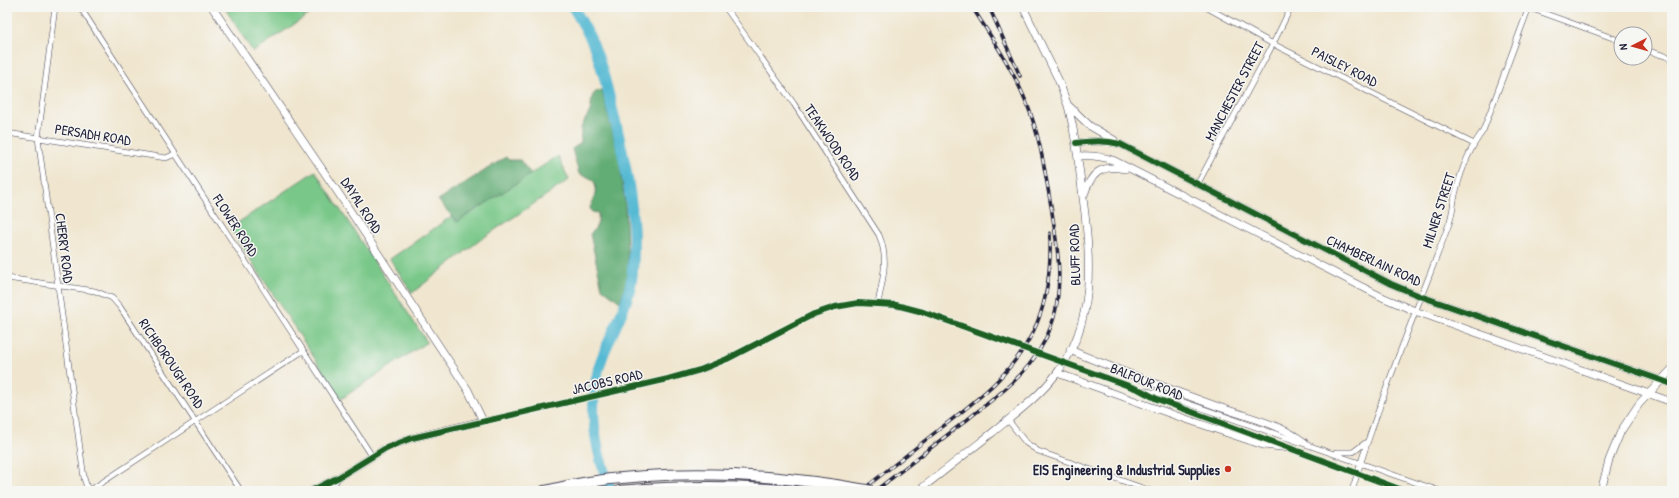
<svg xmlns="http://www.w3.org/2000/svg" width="1679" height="498" viewBox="0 0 1679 498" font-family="'Patrick Hand',sans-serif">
<rect width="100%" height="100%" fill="#f6f6f2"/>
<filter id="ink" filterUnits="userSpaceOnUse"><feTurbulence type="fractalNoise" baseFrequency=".025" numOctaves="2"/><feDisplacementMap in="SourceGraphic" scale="8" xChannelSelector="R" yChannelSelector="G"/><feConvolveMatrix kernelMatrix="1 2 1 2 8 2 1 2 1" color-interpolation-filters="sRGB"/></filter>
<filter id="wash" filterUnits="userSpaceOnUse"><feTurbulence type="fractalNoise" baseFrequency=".012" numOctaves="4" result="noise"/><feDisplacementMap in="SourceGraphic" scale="16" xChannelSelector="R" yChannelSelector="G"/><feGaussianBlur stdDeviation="0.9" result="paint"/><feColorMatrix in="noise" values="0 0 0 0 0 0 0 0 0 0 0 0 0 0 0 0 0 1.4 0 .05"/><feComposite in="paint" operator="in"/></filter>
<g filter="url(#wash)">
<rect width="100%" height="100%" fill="#f0e6cf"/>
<path fill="#79c889" stroke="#4e7562" d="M 224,7 L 320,7 L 253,52 Z
M 558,156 L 569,180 L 480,240 L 412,293 L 390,259 L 452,216 L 457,222 Z
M 315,171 L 427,342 L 341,399 L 230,228 Z"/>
<path fill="#62ac75" stroke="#426758" d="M 602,90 L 619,158 L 625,204 L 628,268 L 626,285 L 620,302 L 602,288 L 590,234 C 597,227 599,223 598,213 L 592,212 L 590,208 C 593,199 602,183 588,177 C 584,176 582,176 579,174 L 572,149 L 581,143 C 580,124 581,128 589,113 C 594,104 587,92 602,90 Z
M 506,157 L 509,160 L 520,160 L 531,174 L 457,222 L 438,200 Z"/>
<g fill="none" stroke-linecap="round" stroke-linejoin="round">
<path stroke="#55b9d3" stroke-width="11" d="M 573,7 C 580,19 588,32 593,44 C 602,65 607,87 612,108 C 626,162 638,220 632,276 C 629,305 612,331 602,358 C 586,403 594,448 611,491"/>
</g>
</g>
<g filter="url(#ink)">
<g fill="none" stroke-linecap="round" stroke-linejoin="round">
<defs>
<path id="street" d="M 55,7 L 38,138 L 84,478 L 88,491
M 80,7 L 372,456
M 725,7 L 794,104 L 879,235 C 889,259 883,278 878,303
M 1206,7 L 1273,44 L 1474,144
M 1527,7 L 1621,41
M 1645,50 L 1672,58
M 7,133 L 166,158 L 175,154
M 1197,185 L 1273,44 L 1291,7
M 7,278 L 95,291 L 112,298 L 120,307 L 241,491
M 1140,390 L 1158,393 L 1440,491
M 1144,392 L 1157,399 L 1280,445
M 1008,420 L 1026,443 L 1038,451 L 1151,491
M 483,421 C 532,410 580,400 628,388 C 654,382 680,377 705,369 C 720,363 734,355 749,348 C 822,310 849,287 934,316
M 1288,448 L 1405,491
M 1336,452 L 1353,452 L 1368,441
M 89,491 L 303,351
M 1352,491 C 1379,400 1416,312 1449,224 C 1453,213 1453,202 1456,191 C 1461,171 1470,148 1483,131 L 1529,7"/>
<path id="secondary" d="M 212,7 L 339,194 L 468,390 L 483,421 L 412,438 L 386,448 L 339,477 L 311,491
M 1069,106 L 1090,126 L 1114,140
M 1076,143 C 1092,141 1105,140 1120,144 L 1391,284 L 1420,296 L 1672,384
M 1078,156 C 1092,155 1102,156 1115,161 L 1382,297 L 1415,311 L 1672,402
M 1084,195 C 1091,173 1101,164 1125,169
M 1070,350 C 1119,371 1169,389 1219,407 C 1248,417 1280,424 1304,442
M 1057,373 L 1177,416 L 1263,445 L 1290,448
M 326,491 L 336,480
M 918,491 C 943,472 968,452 992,433 C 1015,414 1039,397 1057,373 C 1096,322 1091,257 1083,198 C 1080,173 1077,148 1072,123 L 1068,106 L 1058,79 L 1023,7
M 1601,491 L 1609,460 L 1621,431 L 1639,404 L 1672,369"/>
<path id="highway" d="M 544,491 C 559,488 574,484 589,482 C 670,470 755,473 836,485
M 619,491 C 677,486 734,485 793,491"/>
</defs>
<use href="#street" stroke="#413f51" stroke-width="6"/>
<use href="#secondary" stroke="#413f51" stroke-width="8"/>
<use href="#highway" stroke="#413f51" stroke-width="12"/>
<use href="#street" stroke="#fff" stroke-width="5"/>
<use href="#secondary" stroke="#fff" stroke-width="7"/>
<use href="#highway" stroke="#fff" stroke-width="10"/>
<defs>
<path id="rail" d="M 989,7 L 1020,76
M 861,491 C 886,471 912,451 937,431 C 976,401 1018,370 1037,323 C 1049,294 1051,264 1050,233
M 875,491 C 906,467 937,443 968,419 C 989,402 1012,386 1029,365 C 1043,347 1054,325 1057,302 C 1062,270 1056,238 1051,206 C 1045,172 1040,136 1027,104 C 1013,69 992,38 972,7"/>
</defs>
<use href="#rail" stroke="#22223b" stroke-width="3.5"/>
<use href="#rail" stroke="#f6f6f2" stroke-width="2" stroke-dasharray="6" stroke-linecap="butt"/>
<defs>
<path id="street-bridge" d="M 934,316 L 1136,388"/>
<path id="highway-bridge" d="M 836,485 L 872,491"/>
</defs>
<use href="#street-bridge" stroke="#413f51" stroke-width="6" stroke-linecap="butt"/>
<use href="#highway-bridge" stroke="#413f51" stroke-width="12" stroke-linecap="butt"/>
<use href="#street-bridge" stroke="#fff" stroke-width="5"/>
<use href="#highway-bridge" stroke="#fff" stroke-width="10"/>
<defs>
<path id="cycleway" d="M 1076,143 C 1092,141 1105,140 1120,144 L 1391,284 L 1420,296 L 1672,384
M 311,491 L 339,477 L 386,448 L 412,438 L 668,379 L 700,370 L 727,359 L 814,314 L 835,307 L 858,303 L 896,305 L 923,312 L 1140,390 L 1157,399 L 1405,491"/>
</defs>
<use href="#cycleway" stroke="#f6f6f2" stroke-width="8"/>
<use href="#cycleway" stroke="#1b5e20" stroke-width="6"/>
</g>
</g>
<circle fill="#c8321e" stroke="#f6f6f2" stroke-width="1.5" cx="1228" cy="469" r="4"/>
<g text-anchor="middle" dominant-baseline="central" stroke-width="3" stroke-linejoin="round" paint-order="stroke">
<g font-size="14" fill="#22223b" stroke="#f6f6f2">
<text transform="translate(1345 66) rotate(27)">PAISLEY ROAD</text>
<text transform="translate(1234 91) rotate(-62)">MANCHESTER STREET</text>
<text transform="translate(93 134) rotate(9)">PERSADH ROAD</text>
<text transform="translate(833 142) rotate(56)">TEAKWOOD ROAD</text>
<text transform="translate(362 205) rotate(57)">DAYAL ROAD</text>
<text transform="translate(1438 210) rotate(-72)">MILNER STREET</text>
<text transform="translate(236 225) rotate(57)">FLOWER ROAD</text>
<text transform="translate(65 248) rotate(83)">CHERRY ROAD</text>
<text transform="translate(1074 255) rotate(-92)">BLUFF ROAD</text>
<text transform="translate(1374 260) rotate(25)">CHAMBERLAIN ROAD</text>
<text transform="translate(172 363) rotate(56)">RICHBOROUGH ROAD</text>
<text transform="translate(607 381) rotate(-13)">JACOBS ROAD</text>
<text transform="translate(1147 381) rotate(22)">BALFOUR ROAD</text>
</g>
<g font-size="14" font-weight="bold" fill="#22223b" stroke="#f6f6f2" text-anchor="end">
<text x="1220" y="469">EIS Engineering &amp; Industrial Supplies</text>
</g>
</g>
<rect width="1679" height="498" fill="none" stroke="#f6f6f2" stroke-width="24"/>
<g transform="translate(1633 46) rotate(264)"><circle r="19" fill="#f6f6f2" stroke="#a1a1a9"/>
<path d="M0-3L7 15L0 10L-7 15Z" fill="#c8321e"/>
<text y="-6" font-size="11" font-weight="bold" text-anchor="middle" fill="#22223b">N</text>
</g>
</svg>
